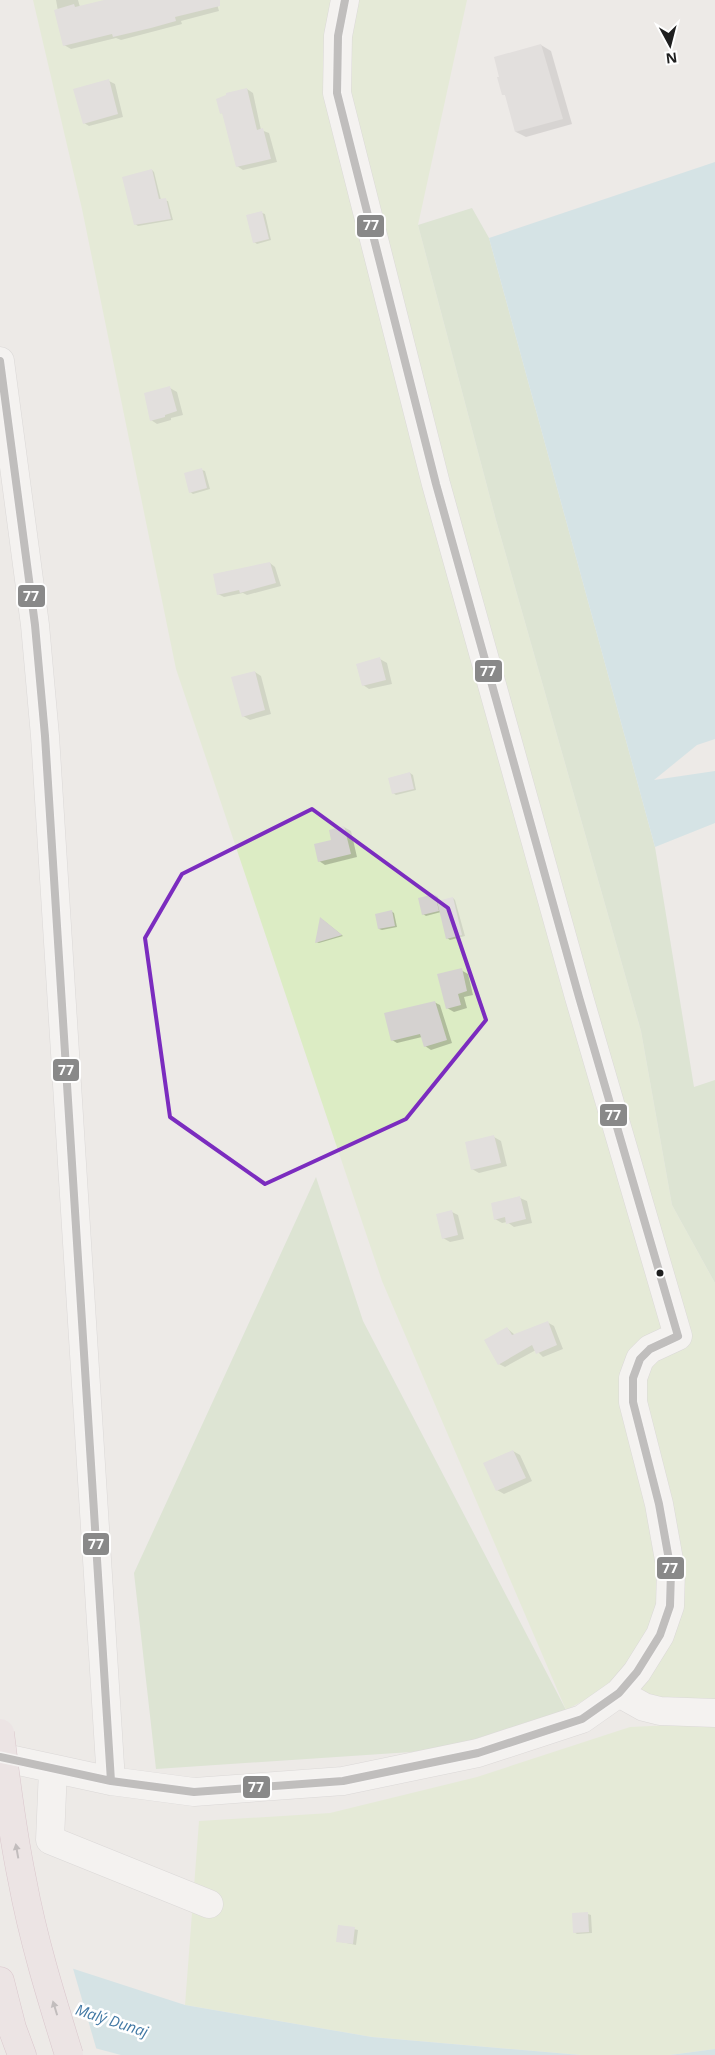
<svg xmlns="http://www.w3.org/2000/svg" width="715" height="2055" viewBox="0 0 715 2055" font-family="'Open Sans',sans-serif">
<rect width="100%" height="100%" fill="#edeae7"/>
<path fill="#dcecc4" d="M 33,0 L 467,0 L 418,225 L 496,520 L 641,1031 L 672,1205 L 715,1283 L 715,1700 L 657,1701 L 620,1681 L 566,1710 L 382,1281 L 176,669 L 82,209 Z
M 715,1723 L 715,2049 L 670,2055 L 581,2055 L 372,2037 L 185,2005 L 199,1821 L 330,1813 L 477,1777 L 630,1727 Z"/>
<path fill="#c9ddbb" d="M 472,208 L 489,238 L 655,847 L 694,1087 L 715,1080 L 715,1283 L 672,1205 L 641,1031 L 496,520 L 418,225 Z
M 316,1177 L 363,1321 L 566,1710 L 441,1750 L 156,1769 L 134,1573 Z"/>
<path fill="#b8dce2" d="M 715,162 L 715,823 L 655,847 L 489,238 Z
M 0,1945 L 185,2005 L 372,2037 L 581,2055 L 121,2055 L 19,2028 Z
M 715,2049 L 715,2055 L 670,2055 Z"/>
<path fill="#edeae7" d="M 715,739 L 715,771 L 654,780 L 697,745 Z
M 0,1942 L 72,1965 L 97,2051 L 0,2025 Z"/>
<path fill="#0003" d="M 56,0 L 78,0 L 80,7 L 109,0 L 216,0 L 219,11 L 181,21 L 182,24 L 121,40 L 116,38 L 71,49 L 64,45 Z
M 541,45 L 551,51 L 572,124 L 526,137 L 516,132 L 506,96 L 504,94 Z
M 109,81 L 115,84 L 123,117 L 89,126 L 84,123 Z
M 247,89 L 253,93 L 261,130 L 269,133 L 277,162 L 243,170 L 237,166 L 224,114 L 221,113 Z
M 152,170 L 154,172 L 161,200 L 168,201 L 173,220 L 138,226 L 135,224 Z
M 262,213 L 265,214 L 271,240 L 257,244 L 254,242 Z
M 170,388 L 177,392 L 183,415 L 171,418 L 171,420 L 157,424 L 151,420 Z
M 202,470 L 205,471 L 210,489 L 193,494 L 190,492 Z
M 270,563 L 275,567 L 281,586 L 247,595 L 243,593 L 224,597 L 218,594 Z
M 380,659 L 387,663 L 392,684 L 369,689 L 363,685 Z
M 255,672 L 261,676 L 271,714 L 250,720 L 243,716 Z
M 410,773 L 413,775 L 416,790 L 396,795 L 393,793 Z
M 344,827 L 351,831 L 357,857 L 325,865 L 319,861 L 332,841 Z
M 435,895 L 438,897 L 439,902 L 453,898 L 455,900 L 465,936 L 450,940 L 447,938 L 441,912 L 426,916 L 423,914 Z
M 391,911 L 394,913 L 397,927 L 382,930 L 379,929 Z
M 323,920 L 343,936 L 319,943 L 316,942 Z
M 461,970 L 468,974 L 473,995 L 464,997 L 467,1008 L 454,1012 L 447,1008 Z
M 434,1002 L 440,1005 L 452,1043 L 431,1050 L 425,1046 L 422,1037 L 397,1043 L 392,1040 Z
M 494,1137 L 501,1141 L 507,1166 L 479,1173 L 472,1169 Z
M 520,1198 L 527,1201 L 532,1223 L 514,1227 L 507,1222 L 502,1223 L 495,1219 Z
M 452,1212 L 458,1215 L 464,1239 L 450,1242 L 443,1238 Z
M 547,1322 L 554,1326 L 563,1349 L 543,1357 L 536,1350 L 505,1367 L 499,1364 L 507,1328 L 515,1335 Z
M 513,1451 L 520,1455 L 532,1481 L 504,1494 L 497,1490 Z
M 588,1914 L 591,1915 L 592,1933 L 577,1934 L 574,1932 Z
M 340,1926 L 358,1930 L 356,1945 L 337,1941 Z"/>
<path fill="#d5d2d0" d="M 104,0 L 220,0 L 220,6 L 175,17 L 176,21 L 151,28 L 113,37 L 112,34 L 63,46 L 54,10 L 74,4 L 75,7 Z
M 541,44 L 563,119 L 515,132 L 505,95 L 502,95 L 497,77 L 499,77 L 494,57 Z
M 109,79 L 118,114 L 83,124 L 73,89 Z
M 247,88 L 257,130 L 263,128 L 271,159 L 236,167 L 222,113 L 220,114 L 216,99 L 226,95 L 226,93 Z
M 152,169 L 159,199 L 166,198 L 171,219 L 134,225 L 122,177 Z
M 262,211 L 269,239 L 253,243 L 246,215 Z
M 170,386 L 177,411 L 165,415 L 165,417 L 150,421 L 144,393 Z
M 202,468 L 207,488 L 189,493 L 184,473 Z
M 270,562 L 276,583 L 240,593 L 239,590 L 217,595 L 213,574 Z
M 380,657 L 386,680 L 362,686 L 356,664 Z
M 255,671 L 265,710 L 242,717 L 231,677 Z
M 410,772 L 414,789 L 392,794 L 388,778 Z
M 344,826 L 351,854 L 318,862 L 314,844 L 331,840 L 329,830 Z
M 435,894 L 439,911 L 422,915 L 418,898 Z
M 453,897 L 462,935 L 446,939 L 437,901 Z
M 392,910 L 395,926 L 378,929 L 375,914 Z
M 320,917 L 342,935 L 315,943 Z
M 462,968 L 467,991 L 458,994 L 461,1005 L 446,1009 L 437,974 Z
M 435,1001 L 447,1040 L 424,1047 L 420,1034 L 391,1041 L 384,1013 Z
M 494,1135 L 501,1163 L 471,1170 L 465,1142 Z
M 520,1196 L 526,1219 L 506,1224 L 505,1217 L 494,1220 L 491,1203 Z
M 452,1210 L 458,1235 L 442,1239 L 436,1214 Z
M 548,1321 L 557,1345 L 536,1354 L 532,1345 L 498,1365 L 484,1340 L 507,1327 L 512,1335 Z
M 513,1450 L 526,1478 L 496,1491 L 483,1463 Z
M 588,1912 L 589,1932 L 573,1933 L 572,1913 Z
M 338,1925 L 355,1927 L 353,1944 L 336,1942 Z"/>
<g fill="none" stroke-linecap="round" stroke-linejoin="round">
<defs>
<path id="minor" d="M 0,361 L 35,625 L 45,736 L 111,1781
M 619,1693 L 644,1707 L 660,1711 L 715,1713
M 0,1757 L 111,1781 L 194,1792 L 343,1781 L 478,1753 L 582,1719 L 619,1693 L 637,1672 L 660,1635 L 670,1606 L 671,1571 L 659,1504 L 633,1402 L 633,1378 L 640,1359 L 650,1349 L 678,1336 L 579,997 L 436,484 L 337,93 L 338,36 L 345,0
M 53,1769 L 50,1840 L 209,1904"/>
<path id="highway" d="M 0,1981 L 12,2028 L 22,2055"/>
</defs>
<use href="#minor" stroke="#c6c5c3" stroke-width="29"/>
<use href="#highway" stroke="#c49caa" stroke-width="29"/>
<use href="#minor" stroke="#fcfcfb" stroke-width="28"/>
<use href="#highway" stroke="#eadee1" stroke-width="28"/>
<defs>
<path id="highway-bridge" d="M 0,1733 C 6,1782 12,1831 22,1879 C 33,1939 51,1997 69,2055"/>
</defs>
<use href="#highway-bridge" stroke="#c49caa" stroke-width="29" stroke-linecap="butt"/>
<use href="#highway-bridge" stroke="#eadee1" stroke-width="28"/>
<defs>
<path id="bus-1" d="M 345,0 L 338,36 L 337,93 L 436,484 L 579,997 L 678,1336
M 0,361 L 35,625 L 45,736 L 111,1781
M 0,1757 L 111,1781 L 194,1792 L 343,1781 L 478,1753 L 582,1719 L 619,1693 L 637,1672 L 660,1635 L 670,1606 L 671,1571 L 659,1504 L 633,1402 L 633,1378 L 640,1359 L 650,1349 L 678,1336"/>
</defs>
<use href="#bus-1" stroke="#fff" stroke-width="11"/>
<use href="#bus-1" stroke="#898989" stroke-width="8"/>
</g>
<defs><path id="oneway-solid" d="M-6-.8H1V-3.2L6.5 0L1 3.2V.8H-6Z" transform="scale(1.25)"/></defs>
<g fill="#8f888a">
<use href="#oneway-solid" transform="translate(17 1851) rotate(-100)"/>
<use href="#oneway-solid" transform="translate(55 2008) rotate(-107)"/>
</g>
<path d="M0 0H715V2055H0ZM 312,809 L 448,908 L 486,1020 L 406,1119 L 265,1184 L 170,1117 L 145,938 L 182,874 Z" fill="#edeae7" fill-opacity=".55" fill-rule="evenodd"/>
<path fill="none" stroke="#7b2cbf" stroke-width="4" stroke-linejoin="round" d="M 312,809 L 448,908 L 486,1020 L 406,1119 L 265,1184 L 170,1117 L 145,938 L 182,874 Z"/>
<circle fill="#1f1f1f" stroke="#fff" stroke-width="2" cx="660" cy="1273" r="4.5"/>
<g text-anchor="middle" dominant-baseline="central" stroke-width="5" stroke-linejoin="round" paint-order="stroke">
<g font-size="15" font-style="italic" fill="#4178a4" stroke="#fff">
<text transform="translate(112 2020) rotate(18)">Malý Dunaj</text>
</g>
</g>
<g stroke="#fff" stroke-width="2">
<rect x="356" y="214" width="29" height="24" rx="5" fill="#898989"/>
<rect x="17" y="584" width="29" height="24" rx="5" fill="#898989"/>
<rect x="474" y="659" width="29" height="24" rx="5" fill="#898989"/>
<rect x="52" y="1058" width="28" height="24" rx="5" fill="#898989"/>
<rect x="599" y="1103" width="29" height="24" rx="5" fill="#898989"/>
<rect x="82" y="1532" width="28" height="24" rx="5" fill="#898989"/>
<rect x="656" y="1556" width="29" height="24" rx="5" fill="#898989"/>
<rect x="242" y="1775" width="29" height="24" rx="5" fill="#898989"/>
</g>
<g font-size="14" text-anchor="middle" font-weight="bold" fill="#fff">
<text x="371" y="230">77</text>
<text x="31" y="601">77</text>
<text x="488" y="676">77</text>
<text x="66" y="1075">77</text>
<text x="613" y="1120">77</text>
<text x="96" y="1549">77</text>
<text x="670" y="1573">77</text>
<text x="256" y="1792">77</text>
</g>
<g transform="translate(670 45) rotate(173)" stroke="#ffffff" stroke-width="4" paint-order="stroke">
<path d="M0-4L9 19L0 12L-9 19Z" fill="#1f1f1f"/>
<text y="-8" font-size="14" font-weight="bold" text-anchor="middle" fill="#1f1f1f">N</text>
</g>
</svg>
